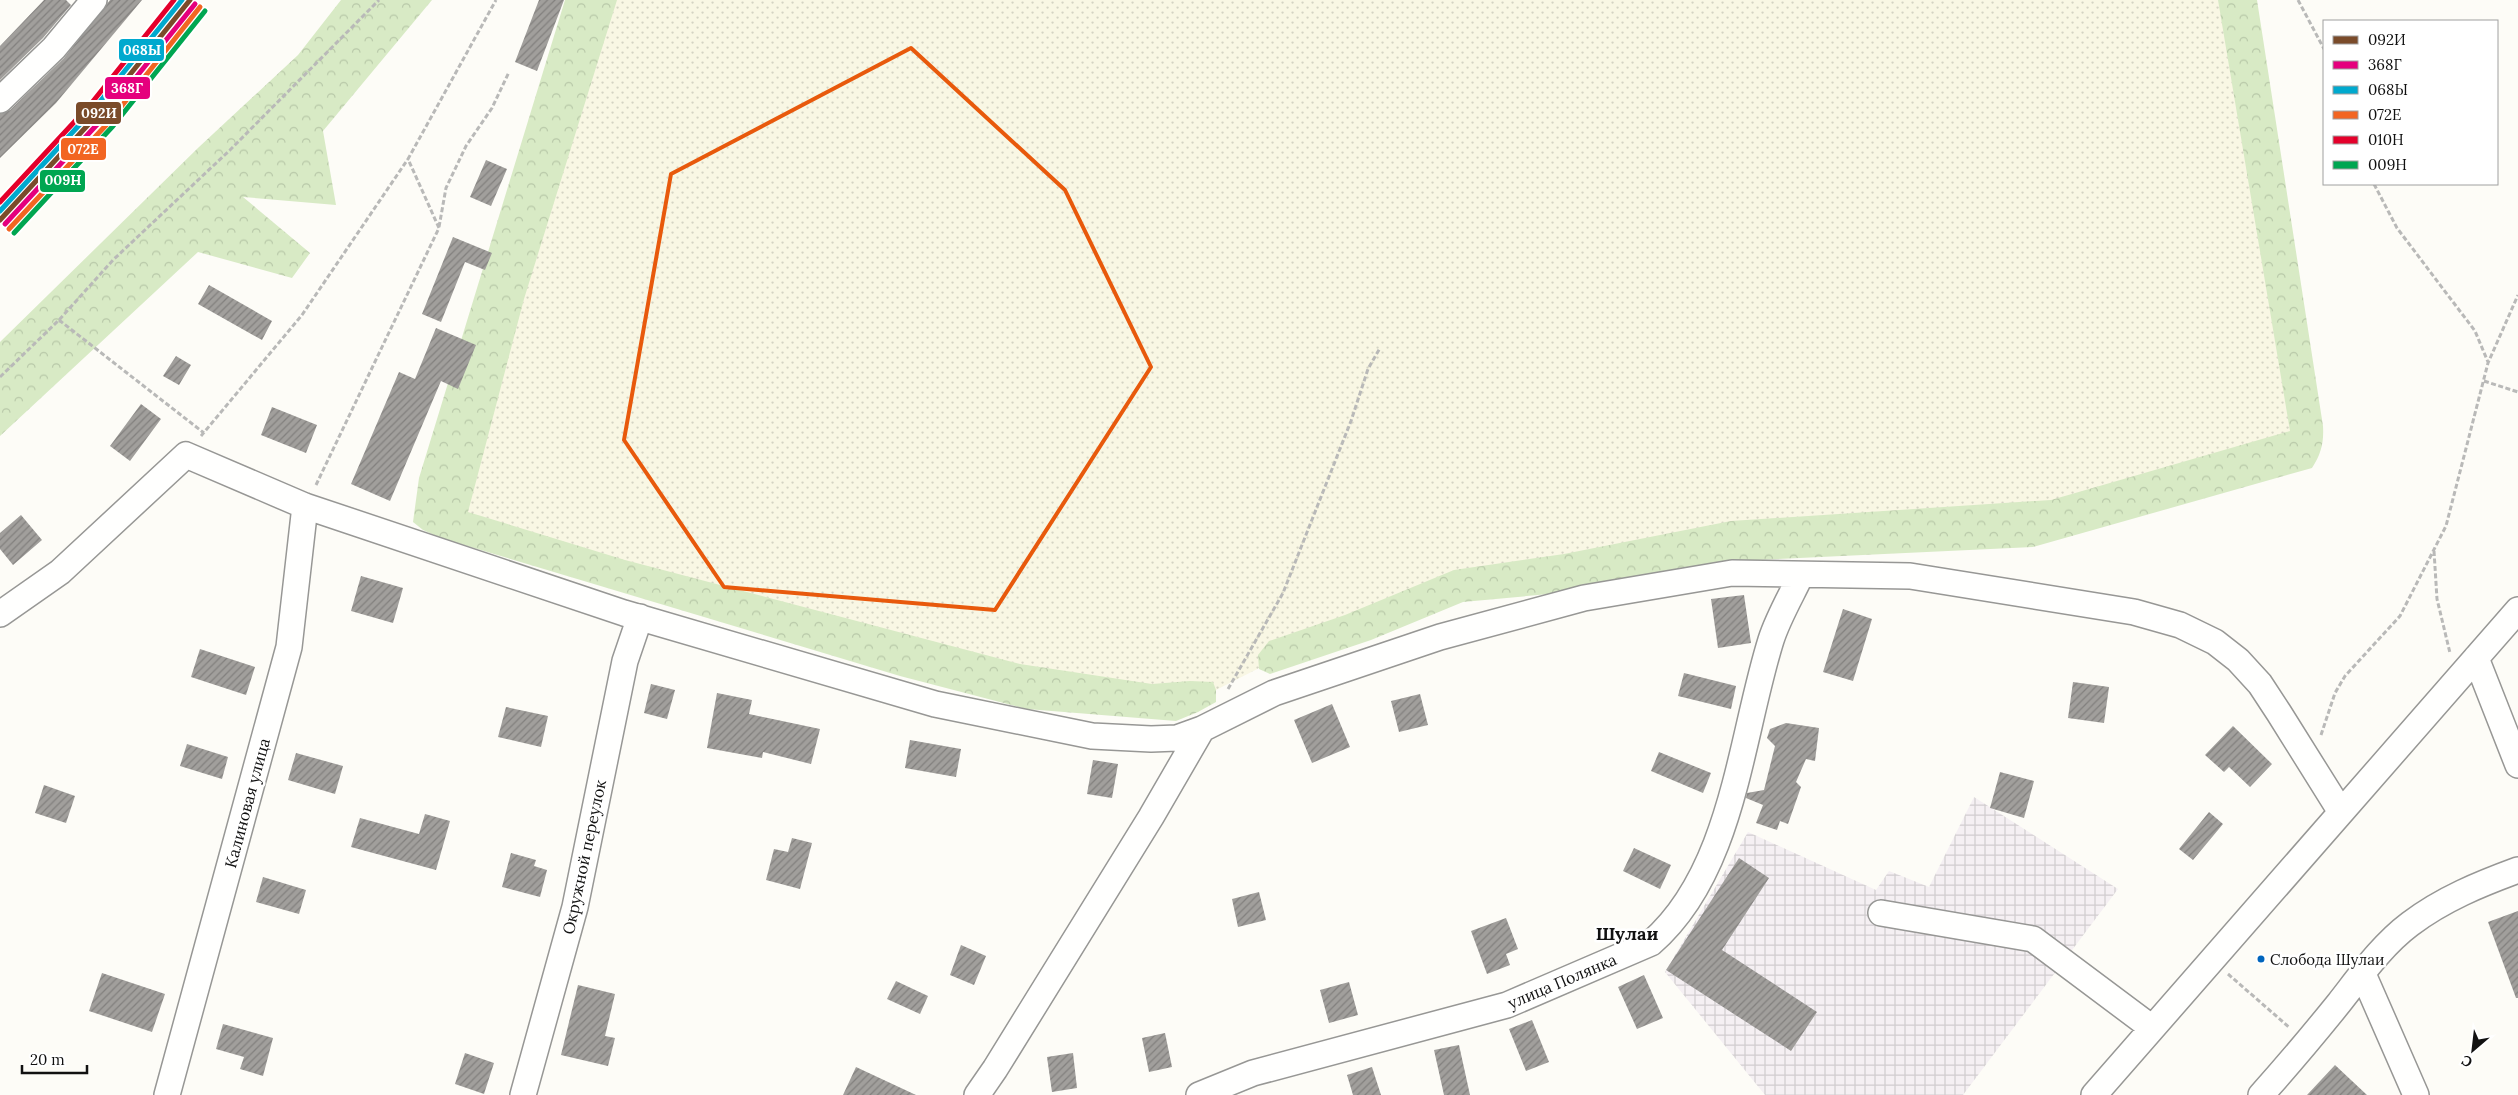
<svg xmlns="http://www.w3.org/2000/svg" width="2518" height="1095" viewBox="0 0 2518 1095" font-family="Lora,serif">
<defs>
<pattern id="industrial-grid" width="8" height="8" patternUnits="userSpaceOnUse" patternTransform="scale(1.25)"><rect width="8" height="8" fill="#f5f0f3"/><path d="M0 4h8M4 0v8" fill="none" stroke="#d1cdcf"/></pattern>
<pattern id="farmland-dots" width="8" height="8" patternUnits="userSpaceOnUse" patternTransform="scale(1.25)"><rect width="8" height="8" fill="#f9f7e4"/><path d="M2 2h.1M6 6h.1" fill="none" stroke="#d4d3c3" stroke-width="1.8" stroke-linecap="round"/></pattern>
<pattern id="forest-crowns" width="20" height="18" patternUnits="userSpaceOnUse" patternTransform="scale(1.25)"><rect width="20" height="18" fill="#d8eac5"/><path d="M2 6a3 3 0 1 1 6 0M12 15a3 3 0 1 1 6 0" fill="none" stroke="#b8c8a8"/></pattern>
<pattern id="building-hatch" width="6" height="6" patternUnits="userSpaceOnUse" patternTransform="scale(1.25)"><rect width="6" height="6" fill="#a19f9c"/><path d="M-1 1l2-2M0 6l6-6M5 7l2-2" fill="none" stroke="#82807e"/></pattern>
</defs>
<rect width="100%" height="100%" fill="#fdfcf7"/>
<path fill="url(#industrial-grid)" d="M 1974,797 L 2118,889 L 1963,1095 L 1765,1095 L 1665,972 L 1748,832 L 1876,890 L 1889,871 L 1929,887 Z"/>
<path fill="url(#farmland-dots)" d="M 600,0 L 2239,0 L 2309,448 L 2073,518 L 1467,588 L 1275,660 L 1216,690 L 1167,703 L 449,523 Z"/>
<path fill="url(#forest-crowns)" d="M 341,0 L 432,0 L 323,131 L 336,205 L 243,197 L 310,253 L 292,278 L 198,252 L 0,436 L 0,342 L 199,147 L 298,55 Z
M 565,0 L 617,0 L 524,299 L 468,512 L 625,560 L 1020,664 L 1152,684 L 1190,681 L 1213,682 L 1216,690 L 1216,702 L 1198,712 L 1176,721 L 1027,709 L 900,676 L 441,538 L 423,530 L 413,522 L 419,478 Z
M 2218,0 L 2257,0 L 2323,426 C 2324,443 2321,454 2312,468 L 2033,547 L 1735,561 L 1560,593 L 1463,602 L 1371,640 L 1270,674 L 1259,669 L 1258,655 L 1269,641 L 1345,615 L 1454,570 L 1564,554 L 1731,521 L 2051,500 L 2290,431 Z"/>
<path fill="url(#building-hatch)" d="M 44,0 L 66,0 L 71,5 L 43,38 L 0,80 L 0,46 Z
M 110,0 L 142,0 L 56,103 L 0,158 L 0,114 L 10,110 L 64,58 Z
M 539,0 L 564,0 L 537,71 L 515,62 Z
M 486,160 L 507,169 L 491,206 L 470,197 Z
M 453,237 L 492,253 L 485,270 L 465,262 L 441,322 L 422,314 Z
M 209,285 L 272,321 L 262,340 L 198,304 Z
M 436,328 L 476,345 L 458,389 L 441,381 L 390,501 L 351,484 L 399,372 L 415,379 Z
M 176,356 L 191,365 L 179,385 L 163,376 Z
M 141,404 L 161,419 L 130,461 L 110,446 Z
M 272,407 L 317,425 L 306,453 L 261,435 Z
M 21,515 L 42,540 L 13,565 L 0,549 L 0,533 Z
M 361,576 L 403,588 L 393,623 L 351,611 Z
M 1744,595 L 1751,643 L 1718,648 L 1711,599 Z
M 1843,609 L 1872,619 L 1853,681 L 1823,672 Z
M 200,649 L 255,667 L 246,695 L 191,677 Z
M 1684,673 L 1736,686 L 1731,709 L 1678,696 Z
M 2073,682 L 2109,687 L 2104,723 L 2068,718 Z
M 651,684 L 675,690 L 667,719 L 644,713 Z
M 717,693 L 752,700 L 749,714 L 820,729 L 811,764 L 763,752 L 762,758 L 707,748 Z
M 1420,694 L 1428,725 L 1399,732 L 1391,701 Z
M 1332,704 L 1350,747 L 1312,763 L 1294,720 Z
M 506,707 L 548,716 L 541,747 L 498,737 Z
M 1786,723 L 1819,728 L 1815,761 L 1806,759 L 1796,782 L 1801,787 L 1788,824 L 1780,821 L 1777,830 L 1756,823 L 1763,805 L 1746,798 L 1747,793 L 1764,790 L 1775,746 L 1767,738 L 1770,729 Z
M 2233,726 L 2272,764 L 2250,787 L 2229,767 L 2224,772 L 2205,755 Z
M 910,740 L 961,749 L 956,777 L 905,768 Z
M 187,744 L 228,757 L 222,779 L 180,766 Z
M 1659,752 L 1711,773 L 1703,793 L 1651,771 Z
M 296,753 L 343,766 L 335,794 L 288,780 Z
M 1093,760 L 1118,764 L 1112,798 L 1087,794 Z
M 2000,772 L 2034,781 L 2024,818 L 1990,808 Z
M 44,785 L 75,796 L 66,823 L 35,813 Z
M 2209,812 L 2223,824 L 2193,860 L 2179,849 Z
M 425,814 L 450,821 L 436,870 L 351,847 L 360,818 L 419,834 Z
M 792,838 L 812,843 L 800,889 L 766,880 L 774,849 L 788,852 Z
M 1634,848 L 1671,865 L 1660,889 L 1623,871 Z
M 511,853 L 536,860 L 534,866 L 547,870 L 540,897 L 502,887 Z
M 1739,858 L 1769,878 L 1722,950 L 1817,1012 L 1791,1051 L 1666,970 Z
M 263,877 L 306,890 L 299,914 L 256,902 Z
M 1259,892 L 1266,920 L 1238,927 L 1232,899 Z
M 2518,911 L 2518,998 L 2516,998 L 2488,922 Z
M 1506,918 L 1518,949 L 1506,954 L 1510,965 L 1487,974 L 1471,931 Z
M 961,945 L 986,956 L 974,985 L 950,975 Z
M 102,973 L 165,994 L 152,1032 L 89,1011 Z
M 1644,975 L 1663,1018 L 1637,1029 L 1618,987 Z
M 896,981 L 928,996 L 920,1014 L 887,999 Z
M 1349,982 L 1358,1015 L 1329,1023 L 1320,990 Z
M 578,985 L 615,994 L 605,1036 L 615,1038 L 608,1066 L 561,1055 Z
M 1532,1020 L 1549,1062 L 1526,1071 L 1509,1029 Z
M 223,1024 L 273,1038 L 263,1076 L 240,1069 L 244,1057 L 216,1049 Z
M 1165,1033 L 1172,1067 L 1149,1072 L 1142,1038 Z
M 1459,1045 L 1470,1095 L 1444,1095 L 1434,1050 Z
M 465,1053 L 494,1063 L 484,1094 L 455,1084 Z
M 1073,1053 L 1077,1088 L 1052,1092 L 1047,1057 Z
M 2335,1065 L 2367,1095 L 2307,1095 Z
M 856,1067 L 916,1095 L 843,1095 Z
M 1372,1067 L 1381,1095 L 1353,1095 L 1347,1075 Z"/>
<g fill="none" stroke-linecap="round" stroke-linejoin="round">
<defs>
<path id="minor" d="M 0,100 L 54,48 L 94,0
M 0,614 L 60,572 L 186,455 L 305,506 L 624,613 L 935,704 L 1092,736 L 1151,739 L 1177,738 L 1202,729 L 1274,693 L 1440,637 L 1584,598 L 1732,573 L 1910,576 L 2134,612 L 2180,625 L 2215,642 L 2238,660 L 2260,684 L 2279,713 L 2341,812
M 2476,658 L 2518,765
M 1881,913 L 2033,939 L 2152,1028
M 2363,974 L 2416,1095
M 167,1095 L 289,647 L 305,506
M 523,1095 L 575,907 L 625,661 L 640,617
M 977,1095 L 995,1069 L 1151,817 L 1202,729
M 1199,1095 L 1253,1073 L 1507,1005 L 1651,943 C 1733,872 1740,739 1771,640 C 1778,618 1791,596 1801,575
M 2094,1095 L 2518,610
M 2261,1095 C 2288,1065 2314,1034 2339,1003 C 2361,975 2382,945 2410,924 C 2443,899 2480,884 2518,870"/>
</defs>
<use href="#minor" stroke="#979795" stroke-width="28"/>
<path stroke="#b9b9b8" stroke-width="3" stroke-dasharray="5 2.5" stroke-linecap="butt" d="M 2298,0 L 2324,49
M 2374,184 L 2397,228 L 2475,331 L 2488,362
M 439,227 L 446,188 L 466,146 L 492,108 L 509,72
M 59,320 L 204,433
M 0,377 L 59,320 L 113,260 L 230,150 L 379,0
M 2484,381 L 2518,392
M 201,436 L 302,315 L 408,159
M 316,485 L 439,228 L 408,159 L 496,0
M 2434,551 L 2437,599 L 2450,653
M 1228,689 L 1283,593 L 1351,421 L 1368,369 L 1380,348
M 2321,735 L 2335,693 L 2345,676 L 2400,616 L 2446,526 L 2488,363 L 2518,295
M 2228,974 L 2290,1028"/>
<use href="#minor" stroke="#fffffe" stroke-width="25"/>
<defs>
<path id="rail-1" d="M 0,220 L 99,113 L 190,0"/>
<path id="rail-2" d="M 5,224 L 104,117 L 195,4"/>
<path id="rail-3" d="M 0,211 L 94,109 L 182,0"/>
<path id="rail-4" d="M 9,229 L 109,122 L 200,7"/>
<path id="rail-5" d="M 0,202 L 90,105 L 174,0"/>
<path id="rail-6" d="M 14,233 L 113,126 L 205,11"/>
</defs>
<use href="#rail-1" stroke="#fff" stroke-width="9"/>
<use href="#rail-2" stroke="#fff" stroke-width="9"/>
<use href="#rail-3" stroke="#fff" stroke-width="9"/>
<use href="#rail-4" stroke="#fff" stroke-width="9"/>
<use href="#rail-5" stroke="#fff" stroke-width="9"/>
<use href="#rail-6" stroke="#fff" stroke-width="9"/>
<use href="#rail-1" stroke="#7a4b2a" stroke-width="5"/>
<use href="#rail-2" stroke="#e5007d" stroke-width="5"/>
<use href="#rail-3" stroke="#00a9ce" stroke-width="5"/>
<use href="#rail-4" stroke="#f26522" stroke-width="5"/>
<use href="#rail-5" stroke="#e4002b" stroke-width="5"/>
<use href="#rail-6" stroke="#00a651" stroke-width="5"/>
</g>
<path fill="none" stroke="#e8590c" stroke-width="4" stroke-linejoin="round" d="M 911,48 L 1065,190 L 1151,367 L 995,610 L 724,587 L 624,440 L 671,174 Z"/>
<circle fill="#0065bd" stroke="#fff" stroke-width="2" cx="2261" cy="959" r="4.5"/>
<g text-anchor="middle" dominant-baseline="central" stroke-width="5" stroke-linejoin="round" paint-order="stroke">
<g font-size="15" fill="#111" stroke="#fff" text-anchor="start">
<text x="2270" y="959">Слобода Шулаи</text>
</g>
<g font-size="16" fill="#111" stroke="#fff">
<text transform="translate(247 803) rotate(-75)">Калиновая улица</text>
<text transform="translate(584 857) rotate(-78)">Окружной переулок</text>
<text transform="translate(1562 981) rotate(-23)">улица Полянка</text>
</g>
<g font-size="18" font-weight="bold" fill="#111" stroke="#fff">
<text x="1627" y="933">Шулаи</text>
</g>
</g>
<g stroke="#fff" stroke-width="2">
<rect x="118" y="38" width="47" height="24" rx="5" fill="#00a9ce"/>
<rect x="104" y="76" width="47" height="24" rx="5" fill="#e5007d"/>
<rect x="75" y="101" width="47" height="24" rx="5" fill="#7a4b2a"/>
<rect x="60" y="137" width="47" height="24" rx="5" fill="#f26522"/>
<rect x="39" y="169" width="47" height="24" rx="5" fill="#00a651"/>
</g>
<g font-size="14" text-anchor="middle" font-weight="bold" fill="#fff">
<text x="142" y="55">068Ы</text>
<text x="127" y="93">368Г</text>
<text x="99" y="118">092И</text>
<text x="83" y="154">072Е</text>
<text x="63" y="185">009Н</text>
</g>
<rect x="2323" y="20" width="175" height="165" fill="#ffffff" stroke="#a0a0a0"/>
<rect x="2333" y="36" width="25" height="8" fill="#7a4b2a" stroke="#a0a0a0"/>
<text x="2368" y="45" font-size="15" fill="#111111">092И</text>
<rect x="2333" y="61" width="25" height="8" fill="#e5007d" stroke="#a0a0a0"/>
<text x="2368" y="70" font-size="15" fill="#111111">368Г</text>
<rect x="2333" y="86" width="25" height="8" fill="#00a9ce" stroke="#a0a0a0"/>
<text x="2368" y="95" font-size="15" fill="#111111">068Ы</text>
<rect x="2333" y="111" width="25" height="8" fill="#f26522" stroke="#a0a0a0"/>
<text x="2368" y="120" font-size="15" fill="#111111">072Е</text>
<rect x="2333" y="136" width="25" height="8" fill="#e4002b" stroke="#a0a0a0"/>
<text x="2368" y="145" font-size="15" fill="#111111">010Н</text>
<rect x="2333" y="161" width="25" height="8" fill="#00a651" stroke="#a0a0a0"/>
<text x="2368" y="170" font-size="15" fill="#111111">009Н</text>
<g transform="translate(2473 1050) rotate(208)" stroke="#ffffff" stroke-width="4" paint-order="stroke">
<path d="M0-4L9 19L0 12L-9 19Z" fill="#111111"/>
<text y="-8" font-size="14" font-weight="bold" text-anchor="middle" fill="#111111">С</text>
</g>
<path d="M22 1065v8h65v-8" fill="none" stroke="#111111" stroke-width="2.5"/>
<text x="30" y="1065" font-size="15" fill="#111111" stroke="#ffffff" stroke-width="4" paint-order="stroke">20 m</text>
</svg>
